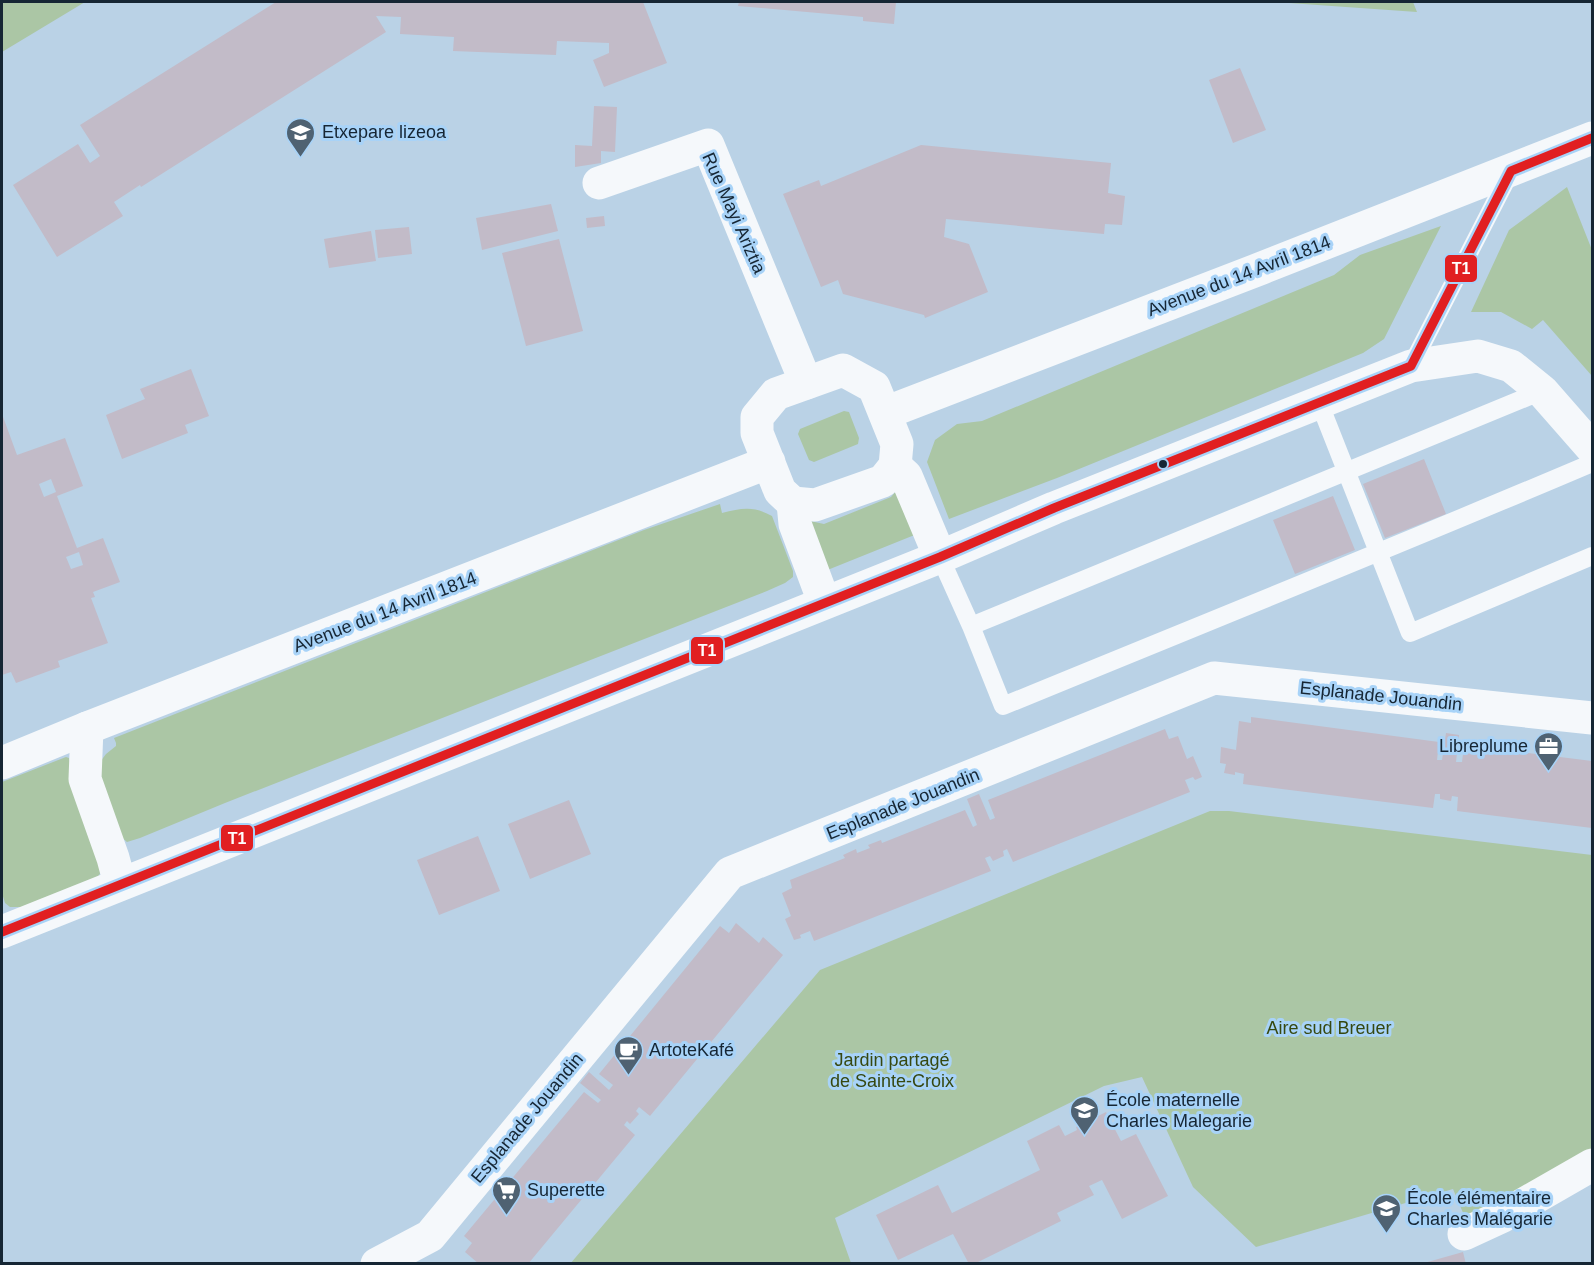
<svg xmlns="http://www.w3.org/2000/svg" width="1594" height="1265" viewBox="0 0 1594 1265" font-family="Arial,sans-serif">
<rect width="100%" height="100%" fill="#bad2e6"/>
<path fill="#abc6a5" d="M 2,2 L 85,2 L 2,52 Z
M 1275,2 L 1413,2 L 1417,12 Z
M 1567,187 L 1592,250 L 1592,376 L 1543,320 L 1532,329 L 1501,312 L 1471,312 L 1509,230 Z
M 1441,226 L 1384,339 L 1363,353 L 1057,478 L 949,519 L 927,462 L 935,440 L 957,424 L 982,421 L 1334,275 L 1360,255 Z
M 844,411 L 849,412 L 859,438 L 858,444 L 814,462 L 809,460 L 798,434 L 800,429 Z
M 896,491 L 917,534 L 825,571 L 810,521 L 824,524 L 891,497 Z
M 720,504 L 722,513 C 742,508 754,506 772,516 L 793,571 L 793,577 L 785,583 L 767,591 L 225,803 L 140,838 L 127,842 L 120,836 L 98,782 L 100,762 L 106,754 L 116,746 L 116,743 L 114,738 L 644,530 Z
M 66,757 L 69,758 L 101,872 L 97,878 L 24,907 L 10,907 L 5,903 L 2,893 L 2,782 Z
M 1210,811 L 1229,811 L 1592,855 L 1592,1162 L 1466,1220 L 1453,1189 L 1256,1247 L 1193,1187 L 1142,1077 L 1104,1086 L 835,1218 L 851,1263 L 570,1264 L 820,970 Z"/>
<path fill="#c2bbc8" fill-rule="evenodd" d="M 276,2 L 643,2 L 667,63 L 604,87 L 593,60 L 609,53 L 609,43 L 557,41 L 556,55 L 453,51 L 454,37 L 400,34 L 401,17 L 376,16 L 386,32 L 141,187 L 140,185 L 114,202 L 123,216 L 57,257 L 13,185 L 78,144 L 90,163 L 100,156 L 80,125 Z
M 739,2 L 896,2 L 894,24 L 863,21 L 863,17 L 738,6 Z
M 1240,68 L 1266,130 L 1233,143 L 1209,80 Z
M 594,106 L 617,107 L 615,152 L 601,151 L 601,163 L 575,167 L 575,145 L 592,146 Z
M 921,145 L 1111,163 L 1108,193 L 1125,196 L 1122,225 L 1105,224 L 1104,234 L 946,219 L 944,237 L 969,244 L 988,292 L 925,318 L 924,315 L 843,294 L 838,280 L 821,287 L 783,194 L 819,180 L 821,186 Z
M 551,204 L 558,231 L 482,250 L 476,218 Z
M 604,216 L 605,226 L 587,228 L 586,218 Z
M 409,227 L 412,254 L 378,258 L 375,230 Z
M 371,231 L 376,261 L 329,268 L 324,239 Z
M 559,239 L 583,331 L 526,346 L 502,253 Z
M 191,369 L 209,416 L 185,425 L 188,433 L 122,459 L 106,415 L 145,399 L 140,389 Z
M 2,414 L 17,455 L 65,438 L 83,486 L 57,496 L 77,548 L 103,538 L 120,582 L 93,592 L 95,597 L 91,598 L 108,643 L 58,661 L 60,667 L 16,683 L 11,672 L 2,675 ZM 51,479 L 56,492 L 44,497 L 39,484 ZM 79,552 L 83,565 L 71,569 L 66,557 Z
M 1424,459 L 1446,514 L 1385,538 L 1363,484 Z
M 1333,496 L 1355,550 L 1295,574 L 1273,520 Z
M 1251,717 L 1439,742 L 1437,760 L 1442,760 L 1446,733 L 1459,735 L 1456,762 L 1462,762 L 1464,745 L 1592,761 L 1592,828 L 1457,811 L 1458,797 L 1452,796 L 1451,801 L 1440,799 L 1440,794 L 1435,794 L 1433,808 L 1243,784 L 1244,774 L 1235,772 L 1235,775 L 1224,773 L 1226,764 L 1220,763 L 1221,747 L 1236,750 L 1239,721 L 1251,723 Z
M 1165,729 L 1169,739 L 1178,736 L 1187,759 L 1193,756 L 1202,777 L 1195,780 L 1193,777 L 1185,780 L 1190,792 L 1013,862 L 1007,849 L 1003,851 L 1004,856 L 993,861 L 990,856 L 985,858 L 991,871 L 814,941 L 810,931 L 800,935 L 801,938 L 794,940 L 785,919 L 791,916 L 782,893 L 792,888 L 790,880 L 845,858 L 843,855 L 856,849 L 857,853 L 870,848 L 868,845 L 881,840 L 882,843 L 965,810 L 973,827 L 977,825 L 967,799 L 979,794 L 990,820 L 995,818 L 988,800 Z
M 569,800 L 591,854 L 530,879 L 508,824 Z
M 478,836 L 500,891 L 439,915 L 417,860 Z
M 736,923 L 759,943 L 763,937 L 783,955 L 650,1116 L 639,1107 L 636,1111 L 639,1114 L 630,1124 L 627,1121 L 624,1125 L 635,1135 L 528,1264 L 479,1264 L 465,1252 L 472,1243 L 464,1236 L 584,1092 L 598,1103 L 601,1100 L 580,1083 L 589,1072 L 609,1090 L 613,1085 L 599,1074 L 720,926 L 729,933 Z
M 1106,1112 L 1121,1141 L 1136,1134 L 1168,1196 L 1122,1219 L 1102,1180 L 1089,1186 L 1094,1195 L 1057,1213 L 1061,1221 L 974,1264 L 969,1264 L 953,1234 L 898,1260 L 876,1215 L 938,1185 L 952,1213 L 1040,1170 L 1027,1141 L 1059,1125 L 1065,1136 L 1077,1130 L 1076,1127 Z
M 1463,1252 L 1466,1264 L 1424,1264 L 1424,1263 Z"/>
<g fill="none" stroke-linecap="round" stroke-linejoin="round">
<path stroke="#f5f8fb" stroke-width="18" d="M 1411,366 L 1511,171
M 1319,402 L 1410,633 L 1592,556
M 940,557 L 971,626 L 1003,706 C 1200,625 1397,546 1592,463
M 971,626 L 1542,391"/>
<path stroke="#f5f8fb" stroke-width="33" d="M 599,183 L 708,145 L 806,383
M 1464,1234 L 1503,1216 L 1592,1165
M 377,1264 L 430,1236 L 730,873 L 1214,678 L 1592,718"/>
<path stroke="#f5f8fb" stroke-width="33" d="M 895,466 L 906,476 L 940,557
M 793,503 L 795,524 L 824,602
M 87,728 L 85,779 L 113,858 L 120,884
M 2,932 L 940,557 L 1054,508 L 1411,366 L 1478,356 L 1511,366 L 1542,391 L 1592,448"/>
<path stroke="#f5f8fb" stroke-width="33" d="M 843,370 L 874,387 L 897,444 L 895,466 L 883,481 L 815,505 L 793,503 L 780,491 L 757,433 L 757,417 L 776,394 Z
M 885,413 L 1262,268 L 1592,138
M 2,763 L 87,728 L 769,462"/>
<defs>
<path id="bus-1" d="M 1511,171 L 1592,138
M 1411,366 L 1511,171
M 2,932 L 940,557 L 1054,508 L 1411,366"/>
</defs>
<use href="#bus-1" stroke="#a8d3f8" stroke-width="14"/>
<use href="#bus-1" stroke="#e11f21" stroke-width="9"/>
</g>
<defs>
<symbol id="school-pin" viewBox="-11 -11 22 30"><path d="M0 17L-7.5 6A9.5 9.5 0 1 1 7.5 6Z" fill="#4f6272" stroke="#a8d3f8"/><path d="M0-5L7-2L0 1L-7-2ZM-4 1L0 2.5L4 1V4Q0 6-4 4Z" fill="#fff"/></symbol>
<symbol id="office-pin" viewBox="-11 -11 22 30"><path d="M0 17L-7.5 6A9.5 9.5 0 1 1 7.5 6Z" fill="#4f6272" stroke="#a8d3f8"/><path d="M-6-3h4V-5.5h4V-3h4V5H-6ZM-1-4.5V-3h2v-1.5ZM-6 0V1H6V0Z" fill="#fff"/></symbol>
<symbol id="cafe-pin" viewBox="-11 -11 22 30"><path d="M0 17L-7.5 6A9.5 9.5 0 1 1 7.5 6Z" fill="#4f6272" stroke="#a8d3f8"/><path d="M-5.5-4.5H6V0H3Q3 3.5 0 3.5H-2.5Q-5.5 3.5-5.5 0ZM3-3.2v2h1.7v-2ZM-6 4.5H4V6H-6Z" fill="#fff"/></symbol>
<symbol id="supermarket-pin" viewBox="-11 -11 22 30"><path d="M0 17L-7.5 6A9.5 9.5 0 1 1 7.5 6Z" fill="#4f6272" stroke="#a8d3f8"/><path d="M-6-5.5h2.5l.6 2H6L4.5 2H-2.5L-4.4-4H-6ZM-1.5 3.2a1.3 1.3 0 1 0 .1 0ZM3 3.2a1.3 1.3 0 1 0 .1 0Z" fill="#fff"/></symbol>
</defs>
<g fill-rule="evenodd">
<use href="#school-pin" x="284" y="116" width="33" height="45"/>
<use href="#office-pin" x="1532" y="730" width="33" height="45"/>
<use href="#cafe-pin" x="612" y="1034" width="33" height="45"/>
<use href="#school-pin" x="1068" y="1094" width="33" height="45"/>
<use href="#supermarket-pin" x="490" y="1174" width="33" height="45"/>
<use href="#school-pin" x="1370" y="1192" width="33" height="45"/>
</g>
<circle fill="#162634" stroke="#a8d3f8" stroke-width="2" cx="1163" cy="464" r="5"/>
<g text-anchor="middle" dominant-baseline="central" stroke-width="6" stroke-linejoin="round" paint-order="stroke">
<g font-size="18" fill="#162634" stroke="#a8d3f8" text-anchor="start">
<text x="322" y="132">Etxepare lizeoa</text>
<text x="1528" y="746" text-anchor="end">Libreplume</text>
<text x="649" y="1050">ArtoteKafé</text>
<text x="1106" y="1100">École maternelle<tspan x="1106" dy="21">Charles Malegarie</tspan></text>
<text x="527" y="1190">Superette</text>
<text x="1407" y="1198">École élémentaire<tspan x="1407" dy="21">Charles Malégarie</tspan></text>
</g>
<g font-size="18" fill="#162634" stroke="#a8d3f8">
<text transform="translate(734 213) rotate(66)">Rue Mayi Ariztia</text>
<text transform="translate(1239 276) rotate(-21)">Avenue du 14 Avril 1814</text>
<text transform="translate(385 612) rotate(-21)">Avenue du 14 Avril 1814</text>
<text transform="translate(1381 696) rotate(6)">Esplanade Jouandin</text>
<text transform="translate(903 804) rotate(-22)">Esplanade Jouandin</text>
<text transform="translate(527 1118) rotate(-50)">Esplanade Jouandin</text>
</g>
<g font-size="18" fill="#364810" stroke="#a8d3f8">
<text x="1329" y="1028">Aire sud Breuer</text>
<text x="892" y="1060">Jardin partagé<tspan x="892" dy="21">de Sainte-Croix</tspan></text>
</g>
</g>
<g stroke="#a8d3f8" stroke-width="2">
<rect x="1444" y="254" width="34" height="29" rx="6" fill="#e11f21"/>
<rect x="690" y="636" width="34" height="29" rx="6" fill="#e11f21"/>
<rect x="220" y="824" width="34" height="28" rx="6" fill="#e11f21"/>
</g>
<g font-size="16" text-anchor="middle" font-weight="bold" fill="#fff">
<text x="1461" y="274">T1</text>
<text x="707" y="656">T1</text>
<text x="237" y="844">T1</text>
</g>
<rect width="1594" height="1265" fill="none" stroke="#162634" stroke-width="6"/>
</svg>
